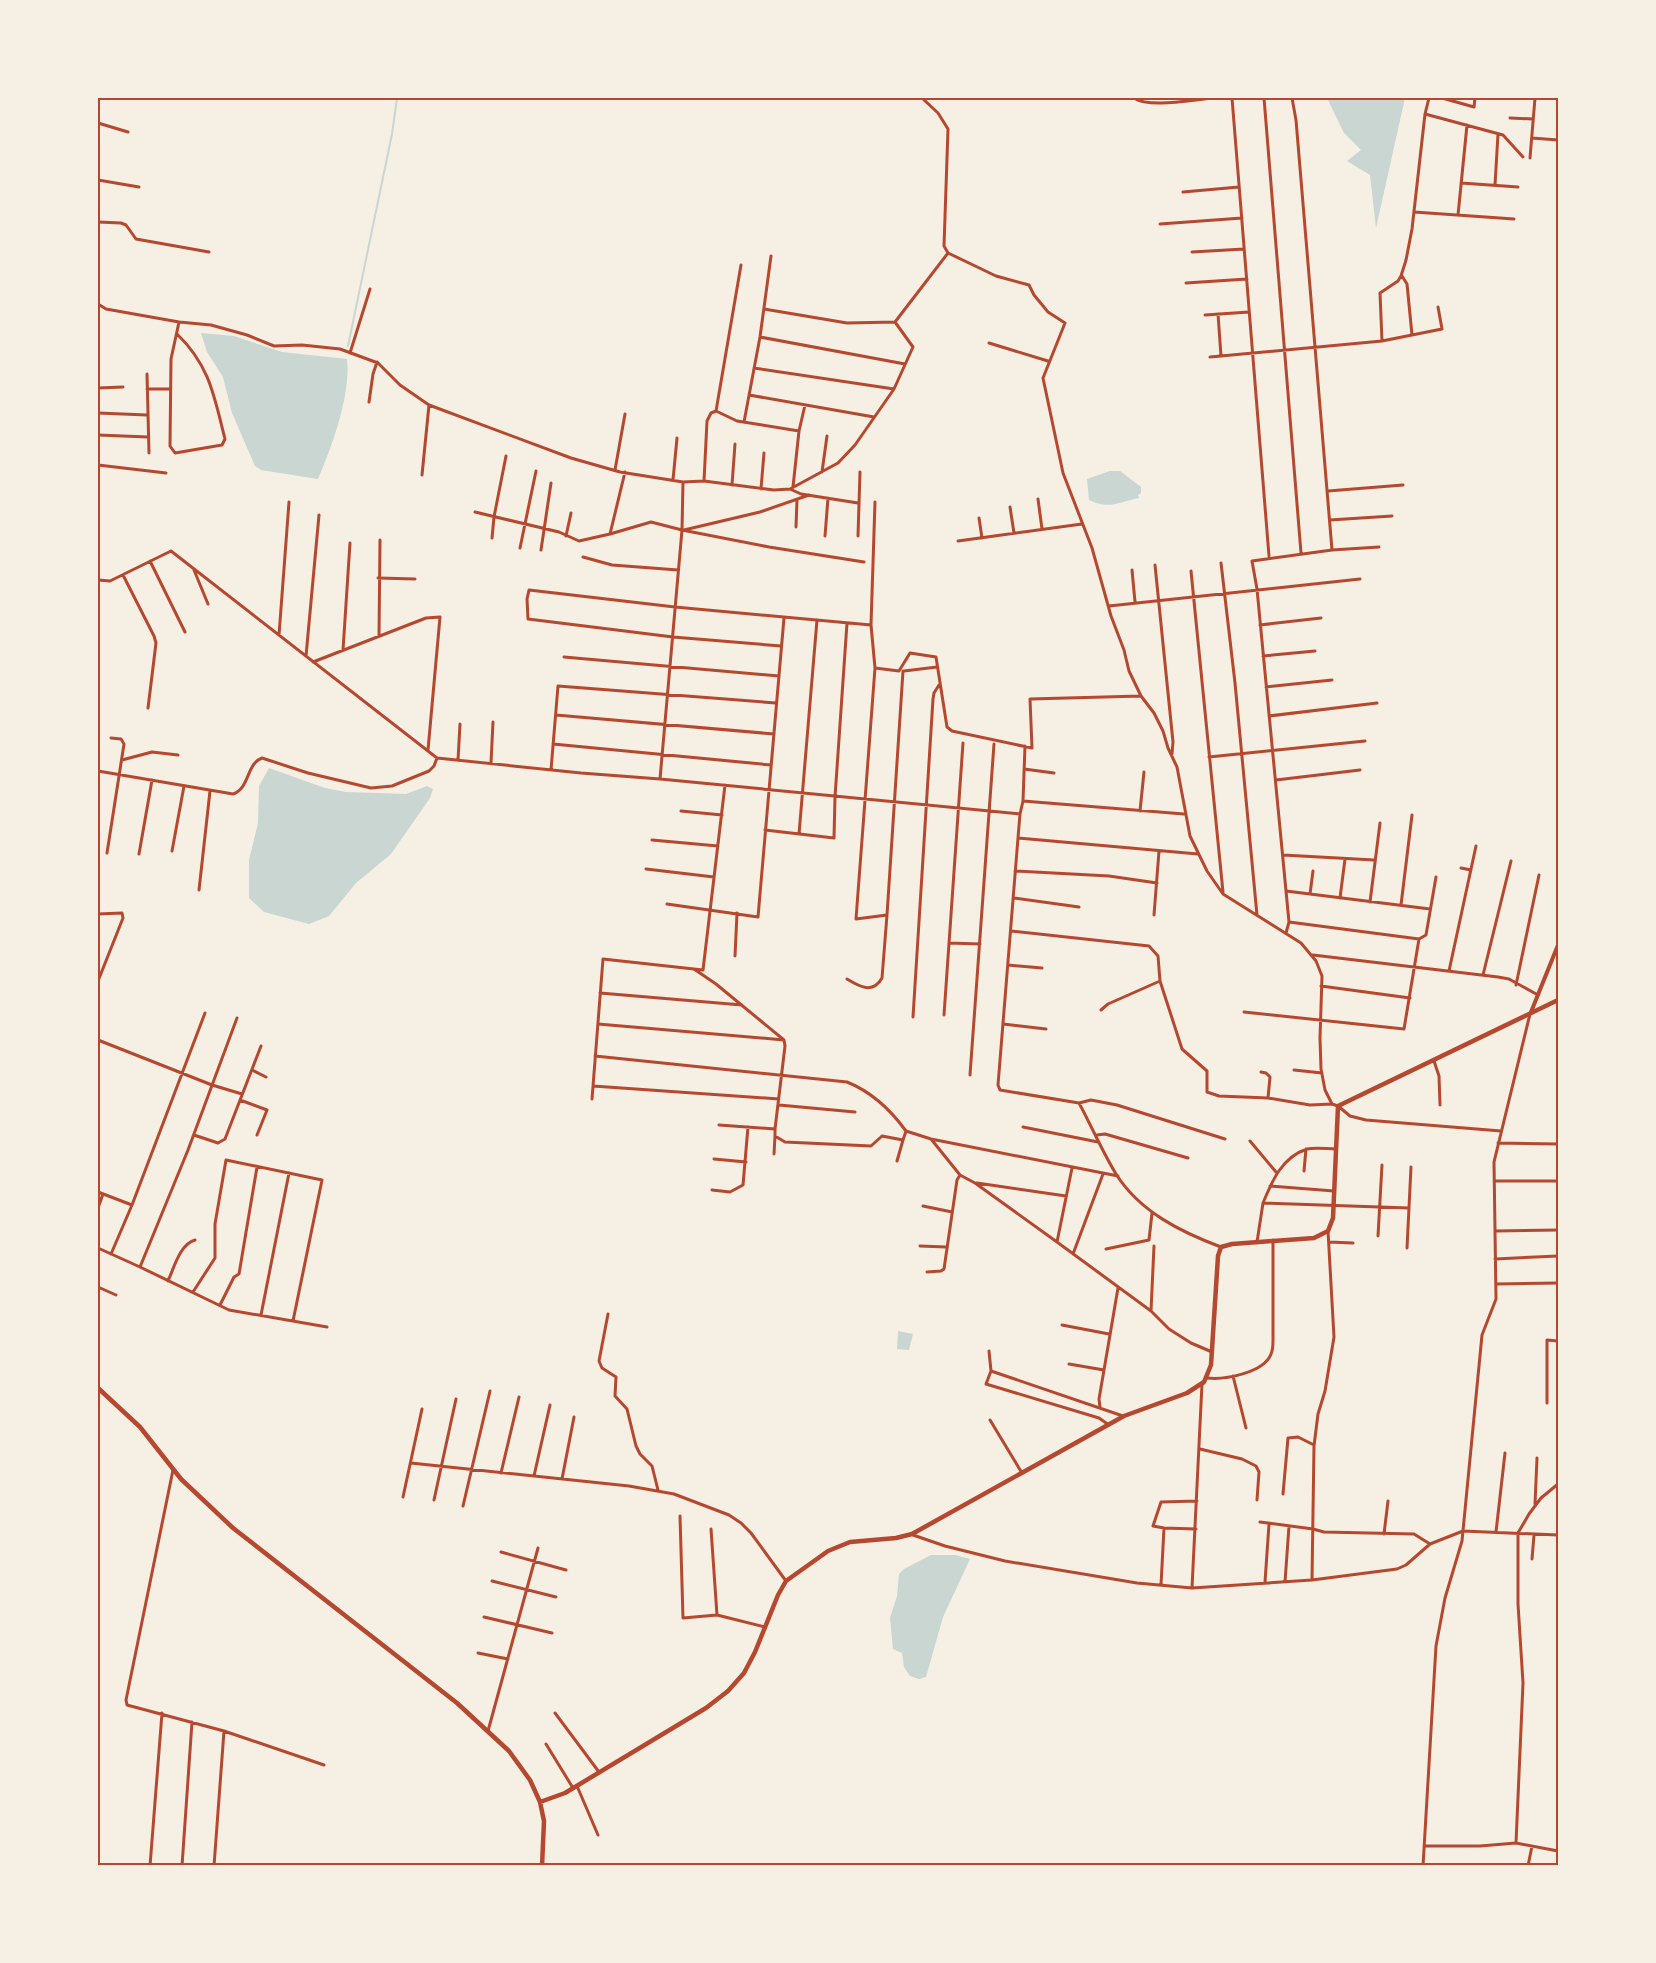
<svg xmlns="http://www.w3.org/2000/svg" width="1656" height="1963" viewBox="0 0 1656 1963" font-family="'DM Sans',sans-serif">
<rect width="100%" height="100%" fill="#f6efe4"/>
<path fill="#c9d6d2" d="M 1327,98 L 1405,98 L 1376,228 L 1370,175 L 1347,161 L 1361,150 L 1344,133 Z
M 201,333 L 234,336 L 282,352 L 347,359 C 351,394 332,447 318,479 L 261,470 L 255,466 L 232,413 L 223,377 L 207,352 Z
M 1110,471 L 1120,471 L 1141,487 L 1141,493 L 1138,495 L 1139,498 C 1118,502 1110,510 1089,500 L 1087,479 Z
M 269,768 L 325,788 L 346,792 L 406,794 L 427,786 L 433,789 L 430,798 L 391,854 L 356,883 L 329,916 L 309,924 L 264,912 L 249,898 L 249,860 L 258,823 L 259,786 Z
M 898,1331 L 913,1334 L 909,1350 L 897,1349 Z
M 931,1555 L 955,1555 L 970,1559 L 943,1617 L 926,1677 L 919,1679 L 910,1676 L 904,1667 L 902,1653 L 893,1649 L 890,1618 L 897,1596 L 899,1574 L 904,1569 Z"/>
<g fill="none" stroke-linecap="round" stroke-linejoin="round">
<path stroke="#c9d6d2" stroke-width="2" d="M 348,346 L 392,134 L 397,98"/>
<path stroke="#b5482f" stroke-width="3" d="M 922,98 L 938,113 L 948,129 L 944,246 L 948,253 L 996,276 L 1029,285 L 1034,295 L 1048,312 L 1065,323 L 1043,378 L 1063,473 L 1092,548 L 1111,616 L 1124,650 L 1129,671 L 1141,696 L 1154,713 L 1163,731 L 1168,748 L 1177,767 L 1190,836 L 1207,871 L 1223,894 L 1301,943 L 1316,961 L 1322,976 L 1320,1038 L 1321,1069 L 1325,1090 L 1332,1104
M 1134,98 C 1150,109 1195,99 1215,98
M 1232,98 L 1269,556
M 1264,98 L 1301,553
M 1292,98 L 1296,120 L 1332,550
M 1442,98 L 1474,107 L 1475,98
M 1425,114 L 1503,135 L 1523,157
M 1510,118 L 1533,119
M 98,123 L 128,132
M 1532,138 L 1558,140
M 1530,158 L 1535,98
M 98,180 L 139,187
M 1461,183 L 1518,187
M 1495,185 L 1498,134
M 1183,192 L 1239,187
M 1414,212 L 1514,219
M 1458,215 L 1467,125
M 98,222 L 121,223 L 126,225 L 136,239 L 209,252
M 1160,224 L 1242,218
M 1192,252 L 1244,249
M 1402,276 L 1407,284 L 1412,335
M 1186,283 L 1247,279
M 98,304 L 106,309 L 179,322 L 211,325 L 247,335 L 274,346 L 302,345 L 340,349 L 378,363 L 400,385 L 429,405 L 571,458 L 620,472 L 683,482 L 704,481 L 774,490 L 790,489 L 838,463 L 855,445 L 894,389 L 913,347 L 895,322
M 764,309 L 847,323 L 895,322 L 948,253
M 1218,314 L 1221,356
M 1205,315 L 1249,312
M 177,334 C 210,366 214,396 225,439 L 222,445 L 175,453 L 170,446 L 171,359 L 179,322
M 760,337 L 905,364
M 1382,341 L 1380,293 L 1398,281 L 1401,276 L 1406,260 L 1412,229 L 1425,114 L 1429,98
M 989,343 L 1048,361
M 350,353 L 370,289
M 1210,357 L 1382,341 L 1442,329 L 1438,307
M 754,368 L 894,389
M 147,374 L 149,453
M 98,388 L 123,387
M 147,389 L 170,389
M 749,395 L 874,417
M 369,402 L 373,374 L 377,362
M 716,411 L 737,421 L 799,431
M 98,413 L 147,415
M 744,422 L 760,337 L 771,256
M 98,435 L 148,437
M 98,465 L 166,473
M 615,470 L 625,414
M 822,472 L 827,436
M 422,475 L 429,405
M 673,480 L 677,438
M 704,481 L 707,421 L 711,413 L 716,411 L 741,265
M 683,482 L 682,530 L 660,779 L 1020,814 L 1018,838 L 1198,854
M 732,485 L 735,444
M 793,487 L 799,431 L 805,405
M 761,489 L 764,453
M 790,489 L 801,494 L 858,503
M 1328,491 L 1403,485
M 1038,499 L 1042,529
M 1010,507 L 1014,533
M 475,512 L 559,532 L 579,541 L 610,534 L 625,472
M 979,518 L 982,538
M 1330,520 L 1392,516
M 796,527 L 797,500
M 684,530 L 760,512 L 809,495
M 610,534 L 651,522 L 682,530 L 769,547 L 864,562
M 566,536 L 571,513
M 825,536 L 828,498
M 858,536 L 860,472
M 492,538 L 494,517 L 506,456
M 958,541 L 1082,524
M 520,548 L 536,471
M 541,550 L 551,483
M 583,557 L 612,565 L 678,570
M 150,561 L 185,632
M 1221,563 L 1235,683 L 1257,915
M 1155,565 L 1173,742 L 1172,754
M 194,570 L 208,604
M 1132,570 L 1135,602
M 1191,571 L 1223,892
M 123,575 L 154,636 L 156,643 L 148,708
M 378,578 L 415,579
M 98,580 L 110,581 L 171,551 L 437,758 L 581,773 L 660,779
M 1109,606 L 1360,579
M 871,625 L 875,502
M 1260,625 L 1321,618
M 279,635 L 289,502
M 379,636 L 380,540
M 781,646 L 673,637 L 528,619 L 527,599 L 529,590 L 675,607 L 871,625 L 875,668 L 899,671 L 910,653 L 936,657 L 947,727 L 952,731 L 1032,748 L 1030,699 L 1141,696
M 343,650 L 350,543
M 306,656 L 319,515
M 1263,656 L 1315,651
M 564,657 L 779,676
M 313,662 L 426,618 L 440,617 L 428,750
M 875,668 L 856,919 L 887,915 L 903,671
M 904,671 L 937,667
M 1266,687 L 1332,680
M 556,715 L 774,734
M 1269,716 L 1377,703
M 553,744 L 771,765
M 1209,757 L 1365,741
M 122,760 L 152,752 L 178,755
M 458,760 L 460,724
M 491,763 L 493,722
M 1024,769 L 1054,773
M 551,770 L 558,686 L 776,703
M 98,771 L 233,794 C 250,788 246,764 262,758 L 308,773 L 371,788 L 392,786 L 429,771 L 434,766 L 437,758
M 1276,780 L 1360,770
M 1023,801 L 1184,814
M 681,811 L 722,815
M 1140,811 L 1144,772
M 1020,814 L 1023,801 L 1025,746
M 765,830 L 834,838 L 835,797 L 847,623
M 799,834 L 817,620
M 1018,838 L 998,1085 L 1000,1090 L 1079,1103 L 1091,1100 L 1117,1105 L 1225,1139
M 652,840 L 718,846
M 172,851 L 184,786
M 107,853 L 124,744 L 121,739 L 111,738
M 139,854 L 152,780
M 1283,855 L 1374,860
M 1461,868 L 1471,870
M 646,869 L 714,877
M 1015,871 L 1109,876 L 1157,883
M 199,890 L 210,791
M 1286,891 L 1430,909
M 1310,894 L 1313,871
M 1014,898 L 1079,907
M 1340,898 L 1345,859
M 1370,902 L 1380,823
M 667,904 L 758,917 L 784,618
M 1401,905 L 1412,815
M 98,914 L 122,913 L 123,918 L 98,981
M 1154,915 L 1159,851
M 1011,931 L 1149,946 L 1158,956 L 1160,981 L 1182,1049 L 1207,1071 L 1207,1092 L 1219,1096 L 1268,1098 L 1310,1105 L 1332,1104 L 1338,1106 L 1350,1116 L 1366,1120 L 1501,1131
M 1286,933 L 1289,922 L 1257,589 L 1252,561 L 1332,550 L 1379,547
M 1419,939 L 1426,935 L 1436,877
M 949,943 L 980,944
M 1313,955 L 1498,977 L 1509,979 L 1538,995
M 735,956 L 737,913
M 1008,965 L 1042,968
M 694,969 L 716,984 L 784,1040 L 785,1046 L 775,1129 L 775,1136 L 785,1142 L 871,1146 L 882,1136 L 903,1140 L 906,1131 L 931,1139 L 1118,1176
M 1449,971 L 1476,846
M 1483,975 L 1511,861
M 847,979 C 860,987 873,994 882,978 L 887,915
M 1516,985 L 1539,875
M 1321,986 L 1410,998
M 600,993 L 742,1005
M 1101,1010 L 1108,1004 L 1160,981
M 1244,1012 L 1404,1029 L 1419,939 L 1289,922
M 944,1015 L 963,743
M 913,1017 L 933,699 L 934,693 L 939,685
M 598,1024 L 784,1040
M 1003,1024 L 1046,1029
M 98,1040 L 212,1085 L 242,1094
M 595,1056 L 847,1082 C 872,1092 890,1109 906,1131
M 1434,1061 L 1439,1076 L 1440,1105
M 252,1070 L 266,1077
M 1294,1070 L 1322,1073
M 1261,1072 L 1266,1073 L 1270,1077 L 1268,1098
M 970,1075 L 994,744
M 593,1086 L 779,1099
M 592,1099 L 603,959 L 703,970 L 725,785
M 240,1100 L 267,1110 L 257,1135
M 1079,1103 C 1092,1127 1102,1151 1116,1174 C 1140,1212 1181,1232 1221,1247
M 779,1105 L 855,1112
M 719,1125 L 775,1129
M 1023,1127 L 1098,1142
M 194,1135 L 218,1143 L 225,1139 L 261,1046
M 1097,1135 L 1105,1134 L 1188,1158
M 931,1139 L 960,1175 L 975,1183 L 1057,1242 L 1151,1311 L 1169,1329 L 1191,1343 L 1212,1352
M 1250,1141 L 1276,1172
M 1498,1143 L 1558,1144
M 774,1154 L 775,1136
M 714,1159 L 746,1162
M 897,1161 L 903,1140
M 1304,1171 L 1306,1149
M 1494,1181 L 1558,1181
M 977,1183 L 1066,1196
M 1270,1186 L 1334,1191
M 712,1190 L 730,1192 L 743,1185 L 748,1127
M 98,1192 L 132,1205 L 111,1254
M 1263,1203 C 1272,1181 1282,1157 1307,1149 C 1316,1147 1327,1149 1336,1149
M 132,1205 L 205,1013
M 923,1206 L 952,1212
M 98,1208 L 103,1194
M 1495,1231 L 1558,1230
M 1378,1236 L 1382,1165
M 1057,1242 L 1072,1168
M 1257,1242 L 1263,1203 L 1409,1208
M 1329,1242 L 1353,1243
M 920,1246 L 946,1247
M 98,1248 L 140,1267 L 188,1150 L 237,1018
M 1407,1248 L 1411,1167
M 1106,1249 L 1149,1240 L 1152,1213
M 1073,1254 L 1103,1174
M 1495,1259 L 1558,1256
M 140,1267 L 229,1310 L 327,1327
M 927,1272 L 941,1271 L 944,1269 L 957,1180 L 960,1175
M 168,1281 C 174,1268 180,1244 195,1240
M 1496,1284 L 1558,1283
M 98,1287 L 116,1295
M 193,1292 L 215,1258 L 215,1224 L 226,1160 L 322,1180 L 293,1321
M 220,1305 L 234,1277 L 239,1274 L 257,1167
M 1151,1311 L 1154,1246
M 608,1314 L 599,1361 L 602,1368 L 616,1377 L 615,1396 L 627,1409 L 636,1446 L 640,1454 L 652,1466 L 658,1490
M 261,1315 L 289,1173
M 1062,1325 L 1109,1334
M 989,1351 L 991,1371 L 986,1384 L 1099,1418 L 1109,1425
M 1069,1364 L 1104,1370
M 991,1371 L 1123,1416
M 1233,1376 L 1246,1428
M 1207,1378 C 1224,1380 1264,1373 1271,1354 C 1273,1350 1273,1344 1273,1340 L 1273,1240
M 1547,1403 L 1547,1340 L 1558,1341
M 1100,1407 L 1099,1399 L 1104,1370 L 1118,1288
M 990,1420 L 1022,1473
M 1200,1449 L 1242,1459 L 1256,1466 L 1259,1472 L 1257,1500
M 411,1463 L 629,1486 L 674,1494 L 729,1515 L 741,1523 L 751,1533 L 786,1581
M 173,1470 L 126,1700 L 127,1705 L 224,1731 L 324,1765
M 501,1473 L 519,1397
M 534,1476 L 550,1405
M 562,1479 L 574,1417
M 1283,1494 L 1288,1438 L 1298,1437 L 1314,1445
M 403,1497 L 422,1409
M 434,1500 L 456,1399
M 1535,1504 L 1537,1458
M 463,1506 L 490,1391
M 680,1516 L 683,1618 L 717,1615 L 765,1627
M 1260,1522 L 1313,1529 L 1324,1532 L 1414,1534 L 1430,1544
M 711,1529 L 717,1615
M 1196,1529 L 1164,1528 L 1153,1526 L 1161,1502 L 1197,1501
M 1496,1532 L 1505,1453
M 1384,1534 L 1388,1501
M 913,1535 L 945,1546 L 1005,1561 L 1137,1583 L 1192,1588 L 1312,1580 L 1397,1569 L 1406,1565 L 1430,1544 L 1463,1531 L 1558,1535
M 501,1552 L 566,1570
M 1532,1559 L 1534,1535
M 1312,1580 L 1314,1446 L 1318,1414 L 1325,1391 L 1334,1337 L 1328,1231
M 492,1581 L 556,1597
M 1265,1582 L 1269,1524
M 1285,1582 L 1289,1526
M 1161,1585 L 1164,1528
M 1192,1588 L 1202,1384
M 484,1617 L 552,1633
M 478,1653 L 508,1659
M 555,1713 L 599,1772
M 488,1731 L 538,1548
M 546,1744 L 573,1788
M 577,1786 L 598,1835
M 1516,1843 L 1523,1683 L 1518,1604 L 1518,1533 L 1529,1514 L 1541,1498 L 1558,1484
M 1425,1846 L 1480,1846 L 1516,1843 L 1558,1851
M 150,1866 L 162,1713
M 182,1866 L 192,1722
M 214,1866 L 224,1731
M 1423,1866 L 1436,1646 L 1445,1598 L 1462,1541 L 1482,1335 L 1496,1299 L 1494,1162 L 1530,1014
M 1528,1866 L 1532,1846"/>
<path stroke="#b5482f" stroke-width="4" d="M 1531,1012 L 1558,945"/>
<path stroke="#b5482f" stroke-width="4.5" d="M 98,1388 L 140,1427 L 181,1479 L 233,1528 L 457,1703 L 509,1751 L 530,1780 L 540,1802 L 544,1821 L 542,1866
M 540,1802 L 565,1793 L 706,1708 L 728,1691 L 744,1673 L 755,1652 L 778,1595 L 786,1581 L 828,1551 L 850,1542 L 896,1538 L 912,1534 L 1124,1416 L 1187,1393 L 1204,1382 L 1211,1365 L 1218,1256 L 1221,1247 L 1232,1244 L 1314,1238 L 1328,1231 L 1333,1218 L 1338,1106 L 1558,1000"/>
</g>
<rect width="1656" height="1963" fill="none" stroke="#f6efe4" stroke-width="198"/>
<rect x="99" y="99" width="1458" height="1765" fill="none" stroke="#b5482f" stroke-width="2"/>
</svg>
